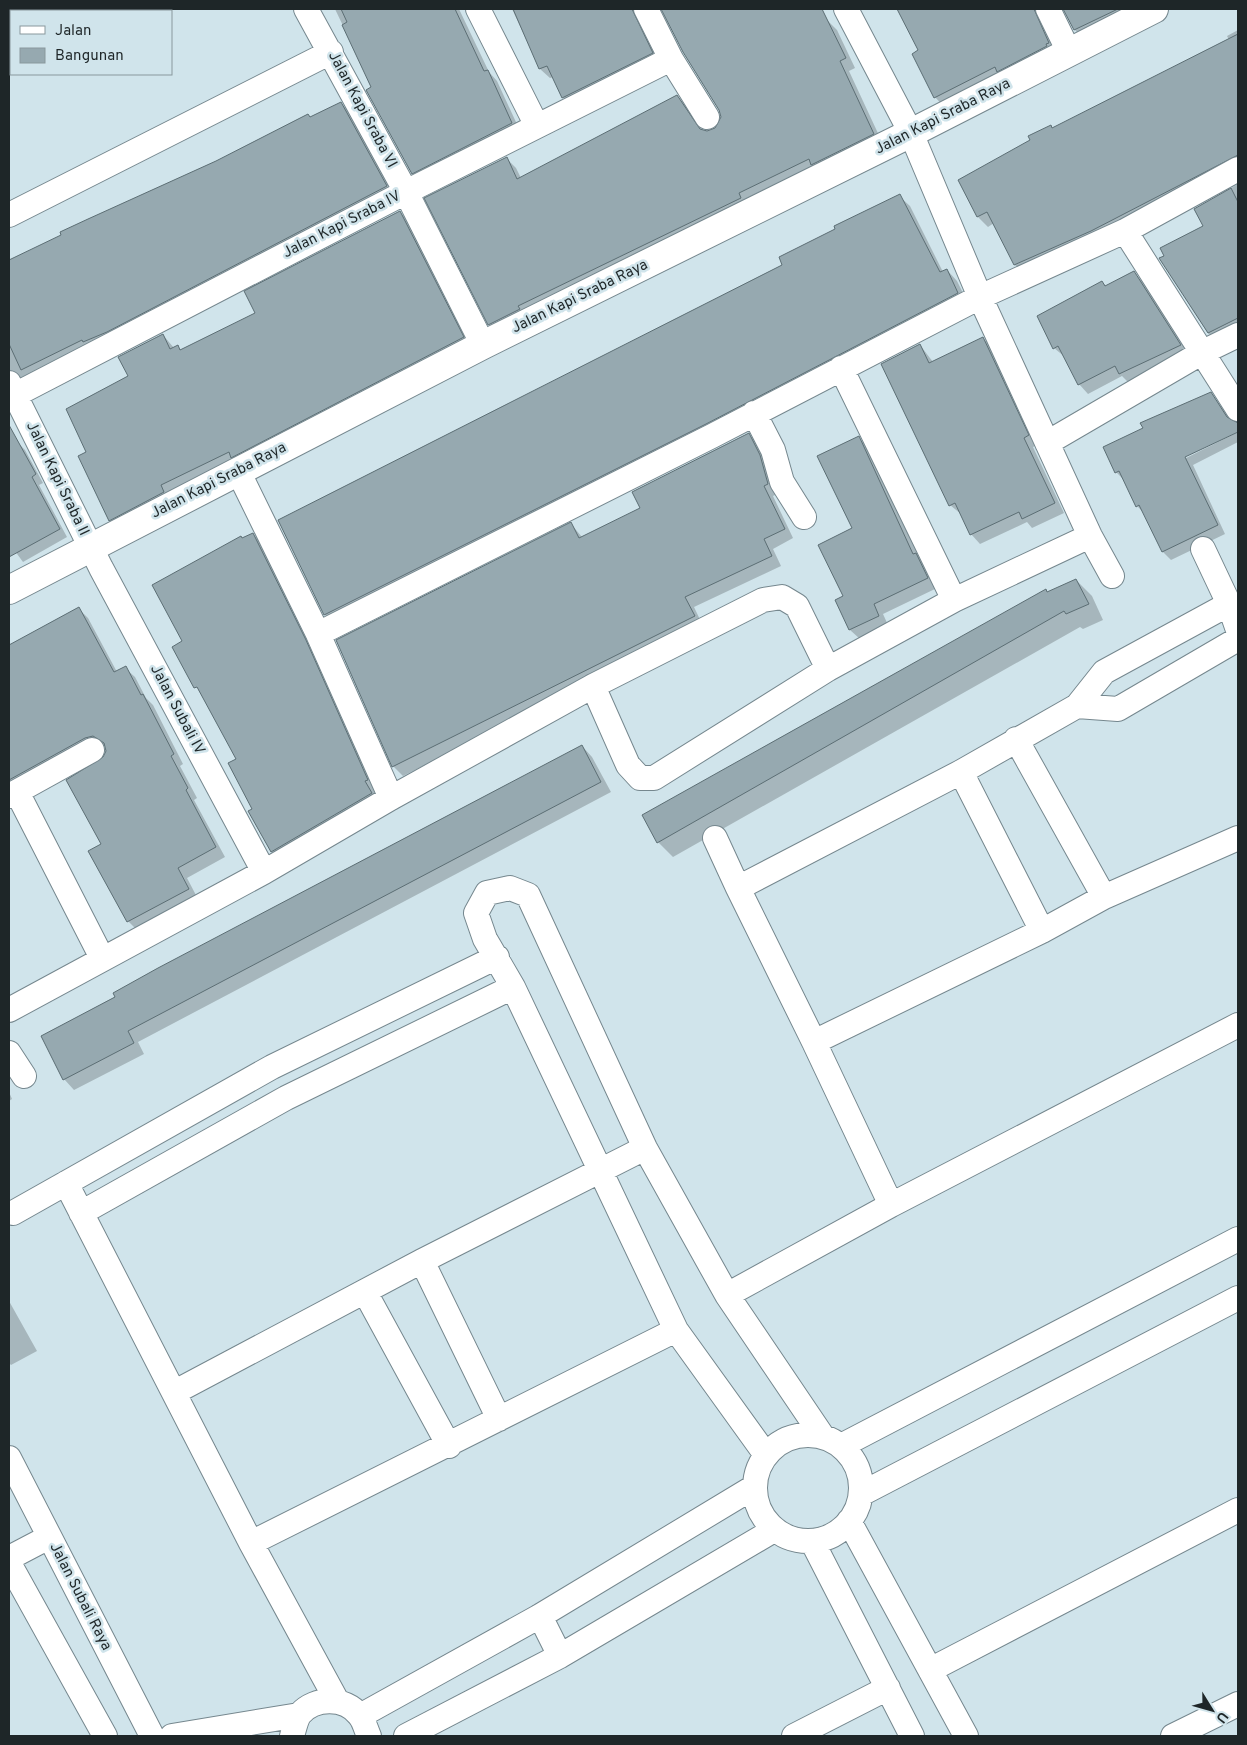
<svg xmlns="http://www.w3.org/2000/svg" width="1247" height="1745" viewBox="0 0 1247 1745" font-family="Overpass,sans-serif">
<rect width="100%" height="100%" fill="#d0e4eb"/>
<path fill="#0003" d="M 335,9 L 459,9 L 489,72 L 497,81 L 521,133 L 422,183 L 413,173 Z
M 512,9 L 647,9 L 661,63 L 573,107 L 563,97 L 554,77 L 550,78 L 540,69 Z
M 663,9 L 810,9 L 818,25 L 827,20 L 837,30 L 855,68 L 849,71 L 883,144 L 499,334 L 489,324 L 506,158 L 516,168 L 521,178 L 677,96 L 686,106 L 702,131 L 714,130 L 722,117 L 720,109 L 684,52 Z
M 899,9 L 1051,9 L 1059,53 L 945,108 L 935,97 L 920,51 Z
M 1063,9 L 1148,9 L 1085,40 L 1075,30 Z
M 1238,30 L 1238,168 L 1025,275 L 1015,265 L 994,223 L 988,227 L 978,217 L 1032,141 L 1050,126 L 1053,129 L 1229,40 L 1227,36 Z
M 341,103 L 350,112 L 395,196 L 27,380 L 19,378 L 9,384 L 9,265 Z
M 1238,184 L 1238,332 L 1217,342 L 1207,332 L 1161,259 L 1204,226 L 1196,209 Z
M 899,196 L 910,206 L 943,272 L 947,270 L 957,281 L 968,303 L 336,625 L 325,615 L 279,521 L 784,265 Z
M 400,212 L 410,222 L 473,348 L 120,530 L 110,520 L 88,452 L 129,377 L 163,335 L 174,348 L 177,347 L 181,350 L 256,314 Z
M 1134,273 L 1143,282 L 1189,354 L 1129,383 L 1122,376 L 1088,394 L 1079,384 L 1065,357 L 1054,348 L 1038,317 L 1102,282 L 1107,287 Z
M 983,338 L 992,348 L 1037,445 L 1033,447 L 1064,513 L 1032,528 L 1027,522 L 980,544 L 971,534 L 961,514 L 950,505 L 920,345 L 933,362 Z
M 1211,393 L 1234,423 L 1238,424 L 1238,429 L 1179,458 L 1180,461 L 1238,432 L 1238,442 L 1193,465 L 1225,534 L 1171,560 L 1163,552 L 1145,514 L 1137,506 L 1124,480 L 1116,472 Z
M 748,434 L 758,443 L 769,466 L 777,494 L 773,496 L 793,538 L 773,549 L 781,566 L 694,607 L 703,626 L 403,776 L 394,767 L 338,641 L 571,524 L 582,537 L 642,509 Z
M 858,437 L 868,447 L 920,559 L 925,564 L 937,588 L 883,614 L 888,625 L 860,639 L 850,630 L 837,601 L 845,597 L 854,529 Z
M 17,442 L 25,450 L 43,483 L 39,485 L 67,537 L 23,562 L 9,543 L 9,446 Z
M 253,534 L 263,544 L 315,651 L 377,790 L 374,792 L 381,804 L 282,861 L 272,851 L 254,809 L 238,759 L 174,647 L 183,642 L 243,539 Z
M 1076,580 L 1092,596 L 1103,620 L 1083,629 L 1080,627 L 673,857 L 658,842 L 1048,594 Z
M 78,608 L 88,618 L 117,672 L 125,668 L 135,677 L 146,698 L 153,705 L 183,764 L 180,766 L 197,798 L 194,800 L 225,857 L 187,878 L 198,899 L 138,931 L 128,921 L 102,845 L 106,746 L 102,745 L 9,797 L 9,646 Z
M 582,746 L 592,757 L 611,792 L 138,1042 L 144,1054 L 74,1090 L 64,1079 L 42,1036 Z
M 9,1092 L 12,1099 L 9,1101 Z
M 9,1301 L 37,1351 L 11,1365 L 9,1363 Z"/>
<path fill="#96a9b0" stroke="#5c6e74" d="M 341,9 L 455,9 L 484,71 L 488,70 L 512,123 L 412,174 L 366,90 L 371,87 L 342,25 L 347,22 Z
M 513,9 L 632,9 L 653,53 L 562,98 L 547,66 L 539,69 Z
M 661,9 L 822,9 L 846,58 L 840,61 L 874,134 L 811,165 L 809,159 L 739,193 L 741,198 L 518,306 L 520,309 L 488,325 L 424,198 L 507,157 L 517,179 L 677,95 L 700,129 L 707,131 L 715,128 L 721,117 L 719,110 L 683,52 Z
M 897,9 L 1034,9 L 1049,43 L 1046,44 L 1047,46 L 997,72 L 995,67 L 934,98 L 912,54 L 918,50 Z
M 1063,9 L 1118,9 L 1074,30 Z
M 1238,34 L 1238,155 L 1091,231 L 1014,265 L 987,212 L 977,217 L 958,180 L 1030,140 L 1028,136 L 1051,125 L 1052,128 Z
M 341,102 L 387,186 L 107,332 L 83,342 L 82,340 L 21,370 L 9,344 L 9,260 L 61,235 L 60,232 L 88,219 L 216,161 L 308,114 L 310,117 Z
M 1231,188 L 1238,202 L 1238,318 L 1208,333 L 1159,258 L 1164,256 L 1160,248 L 1203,226 L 1194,209 Z
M 900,194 L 940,272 L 947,269 L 958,293 L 706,424 L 324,615 L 278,520 L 782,265 L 779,257 L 835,229 L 834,226 Z
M 400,211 L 464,337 L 231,458 L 229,452 L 161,485 L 164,492 L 109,521 L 78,456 L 86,452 L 66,409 L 128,376 L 118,357 L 163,334 L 170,349 L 178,345 L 180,350 L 255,313 L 244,291 Z
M 1134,271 L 1181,345 L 1119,374 L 1115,366 L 1078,385 L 1058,346 L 1053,349 L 1037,316 L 1102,281 L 1105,286 Z
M 983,337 L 1029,435 L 1024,438 L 1055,503 L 1022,519 L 1019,512 L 970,535 L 955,503 L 949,506 L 881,364 L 920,344 L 929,363 Z
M 1211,392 L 1227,417 L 1238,423 L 1238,432 L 1185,457 L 1218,525 L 1162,552 L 1139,505 L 1136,507 L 1119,471 L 1115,473 L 1103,447 L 1143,428 L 1140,423 Z
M 9,425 L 36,474 L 32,477 L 60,529 L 9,557 Z
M 749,433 L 760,455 L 768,484 L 764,486 L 785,529 L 764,539 L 772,556 L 685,597 L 695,616 L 392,767 L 336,640 L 571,522 L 579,538 L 640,508 L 632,492 Z
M 859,436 L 913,554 L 916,553 L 928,578 L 874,604 L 879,616 L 849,630 L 835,600 L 843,596 L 818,545 L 852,528 L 817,456 Z
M 253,533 L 306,640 L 368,780 L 365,781 L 372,793 L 271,852 L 248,811 L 252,809 L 228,763 L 236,759 L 197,687 L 194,688 L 172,647 L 182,641 L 152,585 L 241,536 L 242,538 Z
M 1076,579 L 1089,604 L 1066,614 L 1064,611 L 657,843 L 642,815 L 1046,589 L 1047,592 Z
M 79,607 L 114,672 L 126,666 L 141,695 L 143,694 L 174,754 L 171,756 L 188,788 L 186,790 L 216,847 L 178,868 L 189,889 L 127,922 L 88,851 L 101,844 L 66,780 L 103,757 L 106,751 L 104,743 L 93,736 L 85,738 L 9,780 L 9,645 Z
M 582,745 L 601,782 L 128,1031 L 134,1043 L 63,1080 L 41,1036 L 115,997 L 113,993 L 158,968 Z"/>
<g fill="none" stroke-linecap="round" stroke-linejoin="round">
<defs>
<path id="street" d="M 306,9 L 406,192 L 483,345
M 478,9 L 537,126
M 646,9 L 671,59 L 707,117
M 846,9 L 911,133 L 980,297 L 1090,536 L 1112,576
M 1048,9 L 1069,52
M 9,215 L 331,52
M 1125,231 L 1238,409
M 841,368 L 954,600
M 9,383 L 101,568 L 264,872
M 9,398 L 406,192 L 671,59
M 754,413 L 773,450 L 782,482 L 804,517
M 1047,443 L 1203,352 L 1238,335
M 238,471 L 318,634 L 391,798
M 1203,549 L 1229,604 L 1238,630
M 1229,604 L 1104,672 L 1077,706 L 1118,709 L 1238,639
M 318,634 L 712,436 L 980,297 L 1125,231 L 1238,169
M 593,686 L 628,765 L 640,778 L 654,778 L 828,669 L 954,600 L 1090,536
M 1016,739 L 1104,897
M 961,772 L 1042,931
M 17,792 L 102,958
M 9,796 L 92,750
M 715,838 L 738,888
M 9,1010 L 264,872 L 391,798 L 593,686 L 763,600 L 782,597 L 797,606 L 828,669
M 814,1042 L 1042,931 L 1104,897 L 1238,838
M 9,1053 L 24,1076
M 66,1183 L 251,1543 L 337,1701
M 891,1205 L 814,1042 L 738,888 L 961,772 L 1077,706
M 13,1213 L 272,1067 L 497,957
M 81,1213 L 286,1098 L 513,987
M 422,1261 L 499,1419
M 365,1292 L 449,1446
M 727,1295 L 891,1205 L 1238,1025
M 175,1392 L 422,1261 L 645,1148
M755 1488a53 53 0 1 1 106 0a53 53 0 1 1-106 0Z
M 841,1446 L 1238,1239
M 766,1455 L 676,1330 L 513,987 L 485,939 L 476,913 L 487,893 L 510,888 L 528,895 L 645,1148 L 727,1295 L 823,1437
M 9,1458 L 152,1736
M 861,1494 L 1238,1298
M 849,1521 L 966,1736
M 812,1541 L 912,1736
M 251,1543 L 676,1330
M 9,1558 L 49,1537
M 9,1563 L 105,1736
M 540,1616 L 560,1656
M 930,1670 L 1238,1510
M 360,1716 L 540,1616 L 754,1487
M 172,1736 L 299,1715
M 292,1736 C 294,1730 296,1719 300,1714 C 315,1697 345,1697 359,1715 C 364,1720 366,1730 369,1736
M 406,1736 L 560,1656 L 774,1530
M 794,1736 L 888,1688
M 1173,1736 L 1238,1704"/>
<path id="secondary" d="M 9,590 L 483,345 L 911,133 L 1154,9"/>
</defs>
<use href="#street" stroke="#75878e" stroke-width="26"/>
<use href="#secondary" stroke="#75878e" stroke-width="30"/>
<use href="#street" stroke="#fff" stroke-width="24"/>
<use href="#secondary" stroke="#fff" stroke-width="28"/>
</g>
<g text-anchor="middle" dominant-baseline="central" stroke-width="5" stroke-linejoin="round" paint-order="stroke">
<g font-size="15" fill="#1e2628" stroke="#d0e4eb">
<text transform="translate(362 110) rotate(62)">Jalan Kapi Sraba VI</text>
<text transform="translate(943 117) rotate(-27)">Jalan Kapi Sraba Raya</text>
<text transform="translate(342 225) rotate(-27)">Jalan Kapi Sraba IV</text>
<text transform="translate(580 297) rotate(-26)">Jalan Kapi Sraba Raya</text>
<text transform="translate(57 479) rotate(64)">Jalan Kapi Sraba II</text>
<text transform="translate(219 481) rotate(-27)">Jalan Kapi Sraba Raya</text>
<text transform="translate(177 710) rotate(62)">Jalan Subali IV</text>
<text transform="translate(80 1597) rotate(63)">Jalan Subali Raya</text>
</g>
</g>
<rect width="1247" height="1745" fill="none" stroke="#1e2628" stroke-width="20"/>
<rect x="10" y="10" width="162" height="65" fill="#d0e4eb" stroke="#89989d"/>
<rect x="20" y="26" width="25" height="8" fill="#ffffff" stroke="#89989d"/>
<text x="55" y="35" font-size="15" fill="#1e2628">Jalan</text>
<rect x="20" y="48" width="25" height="15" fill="#96a9b0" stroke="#89989d"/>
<text x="55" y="60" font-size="15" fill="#1e2628">Bangunan</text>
<g transform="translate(1212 1710) rotate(127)" stroke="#d0e4eb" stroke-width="4" paint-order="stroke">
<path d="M0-4L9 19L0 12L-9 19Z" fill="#1e2628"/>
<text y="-8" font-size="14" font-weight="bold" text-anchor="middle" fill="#1e2628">U</text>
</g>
</svg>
